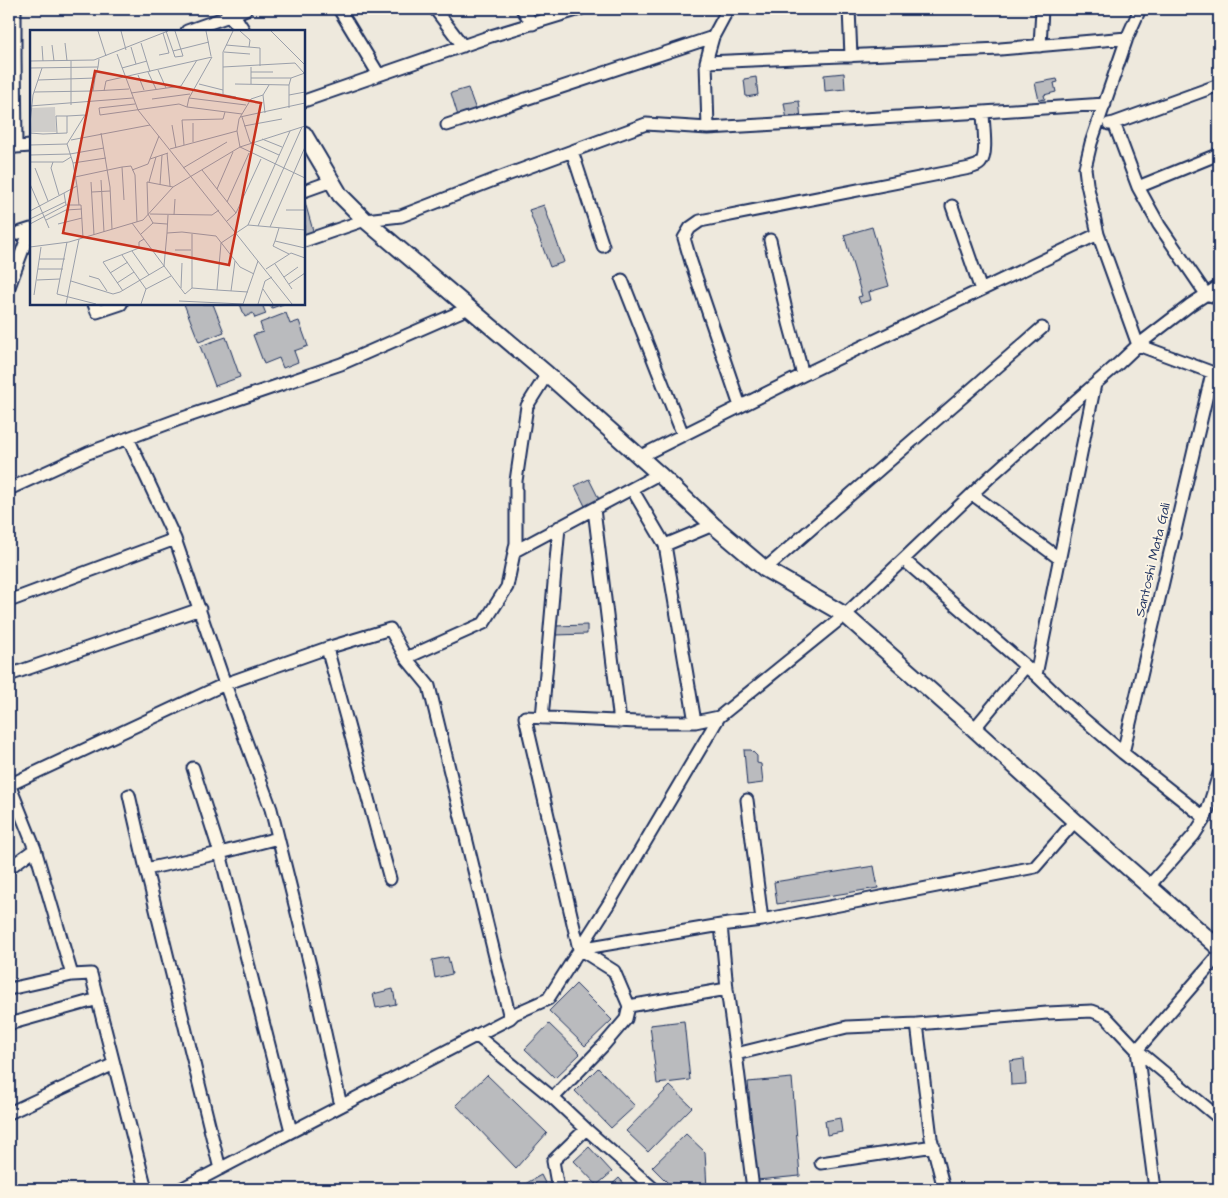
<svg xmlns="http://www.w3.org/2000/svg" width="1228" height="1198" viewBox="0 0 1228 1198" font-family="'Architects Daughter',sans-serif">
<rect width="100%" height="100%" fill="#eee9dd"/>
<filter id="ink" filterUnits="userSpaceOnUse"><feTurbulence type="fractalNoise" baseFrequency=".02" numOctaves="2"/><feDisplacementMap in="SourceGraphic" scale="10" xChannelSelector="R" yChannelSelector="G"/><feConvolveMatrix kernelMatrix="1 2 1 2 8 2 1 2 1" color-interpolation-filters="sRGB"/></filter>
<g filter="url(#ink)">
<path fill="#babbbe" stroke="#1b2f5e" d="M 844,73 L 845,89 L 825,91 L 824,75 Z
M 756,77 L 758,95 L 746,97 L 744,79 Z
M 1057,79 L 1058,82 L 1054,83 L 1056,92 L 1044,95 L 1045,99 L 1039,100 L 1035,83 Z
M 468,88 L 476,110 L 458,116 L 451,93 Z
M 799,101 L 801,118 L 787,120 L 784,103 Z
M 304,199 L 314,234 L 304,237 Z
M 544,205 L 564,262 L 550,267 L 529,210 Z
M 872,227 L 889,286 L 869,292 L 871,300 L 860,303 L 858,297 L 862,296 L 844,235 Z
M 184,304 L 213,304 L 224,332 L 199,342 Z
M 240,304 L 262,304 L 266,314 L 255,318 L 253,313 L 245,317 Z
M 270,304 L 283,304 L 272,308 Z
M 286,313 L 290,324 L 299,321 L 308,346 L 294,351 L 298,362 L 283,368 L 279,358 L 264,364 L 253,335 L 263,332 L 260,323 Z
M 226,337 L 240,377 L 215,386 L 200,346 Z
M 589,479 L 600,501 L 586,508 L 575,486 Z
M 587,625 L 587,634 L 556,635 L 556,626 Z
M 744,750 L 751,750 L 757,756 L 757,763 L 761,764 L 763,783 L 747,785 Z
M 874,866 L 878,888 L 777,904 L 774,882 Z
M 448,957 L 452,974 L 435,978 L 432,960 Z
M 576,984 L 612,1020 L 585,1046 L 549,1011 Z
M 393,989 L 396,1004 L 376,1008 L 373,994 Z
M 684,1021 L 690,1080 L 657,1084 L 650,1025 Z
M 549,1024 L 580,1054 L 555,1078 L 525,1049 Z
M 1024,1059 L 1026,1084 L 1011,1085 L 1010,1061 Z
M 598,1068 L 635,1106 L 611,1128 L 575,1091 Z
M 487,1075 L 547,1133 L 516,1168 L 456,1105 Z
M 792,1078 L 800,1176 L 757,1180 L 748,1082 Z
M 670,1086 L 692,1107 L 648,1152 L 626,1131 Z
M 840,1118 L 842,1132 L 827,1135 L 825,1121 Z
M 686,1134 L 705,1152 L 707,1189 L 674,1189 L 652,1167 Z
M 589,1147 L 612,1172 L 597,1185 L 574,1161 Z
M 541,1175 L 548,1189 L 516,1189 Z
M 619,1178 L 629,1189 L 607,1189 Z"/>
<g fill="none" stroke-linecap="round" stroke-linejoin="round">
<defs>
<path id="street" d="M 339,9 L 379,75
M 435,9 L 463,46
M 522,9 L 533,24
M 849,9 L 851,56
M 187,31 L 232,15 L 246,9
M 1040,46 L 1042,9
M 9,56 L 15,55 L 15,9
M 706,62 L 1000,49 L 1127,38
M 304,101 L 491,36 L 580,9
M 1114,123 L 1138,187 L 1159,225 L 1206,294 L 1219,298
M 1109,124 L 1114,123 L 1219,85
M 447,125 L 713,37
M 708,128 L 983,112 L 1105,104
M 16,147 L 31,146
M 9,148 L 16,147 L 15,55
M 572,151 L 603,246
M 1138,187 L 1219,154
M 304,191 L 332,181
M 952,206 L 981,290
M 1098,234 L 1087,184 L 1085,168 L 1091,143 L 1127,38 L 1140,9
M 9,236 L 31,229
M 770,240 L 789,323 L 803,375
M 304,241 L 365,220 L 401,216 L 504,176 L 646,124 L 708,128 L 706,62 L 713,37 L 728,9
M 622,280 L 683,435
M 9,287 L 30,230
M 94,304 L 97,312 L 121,304
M 740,406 L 691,262 L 684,238 L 690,228 L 700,221 L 970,168 C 975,166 979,166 981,162 C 988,154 983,124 983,112
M 128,438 L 175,539 L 225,684 L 271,809 L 311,969 L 341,1106
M 639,457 L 803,375 L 1098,234 L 1138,345 L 1219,375
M 9,489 L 88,453 L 177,420 L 341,364 L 469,308
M 632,489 L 665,545 L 695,722
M 972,494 L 1060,559
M 594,509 L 620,722
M 665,545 L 713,525
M 515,551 L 659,474
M 904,560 L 1036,675 L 1066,704 L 1123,753 L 1205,818 L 1194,835 L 1149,886
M 765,569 L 1042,328
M 9,601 L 175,539
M 327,648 L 390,629 L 406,658 L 429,686 L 510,1018
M 406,658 L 484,623 L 507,587 L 516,543 L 516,481 L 527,406 L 547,374
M 9,675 L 200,609
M 1036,675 L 1095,384
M 719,717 L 695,722 L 638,722 L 525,717 L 579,949 L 614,971 L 629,1006 L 727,989
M 542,718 L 559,527
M 974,729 L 1026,666
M 1123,753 L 1212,373
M 193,768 L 220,853 L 291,1131
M 9,784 L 35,849 L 72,975 L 9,989
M 9,785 L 225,684 L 327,648 L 390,879
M 129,795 L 146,869 L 220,1169
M 747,800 L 762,920
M 1205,818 L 1219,774
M 9,868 L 35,849
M 146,869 L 220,853 L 278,838
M 721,925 L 727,989 L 736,1054
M 579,949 L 721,925 L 762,920 L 1035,867 L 1075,821
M 72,975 L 91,974 L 146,1189
M 9,1024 L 98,999
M 917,1024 L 931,1138 L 944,1189
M 476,1035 L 553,1098 L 586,1129 L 654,1189
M 553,1098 L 603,1046 L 626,1019 L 629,1006
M 9,1113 L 114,1064
M 821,1163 L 934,1146
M 181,1189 L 510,1018 L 514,1014 L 548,999 L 608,905 L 719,717 L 845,615 L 992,475 L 1058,416 L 1118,364 L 1138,345 L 1190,305 L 1219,286
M 558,1189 L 553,1161 L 586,1129
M 753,1189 L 736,1054 L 847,1027 L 917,1024 L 1047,1013 L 1092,1011 L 1105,1016 L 1137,1050 L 1219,1118
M 1155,1189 L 1137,1050 L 1219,955"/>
<path id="secondary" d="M 228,9 L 242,31
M 304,134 L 340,195 L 365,220 L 547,374 L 659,474 L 713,525 L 765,569 L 845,615 L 974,729 L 1075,821 L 1219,948"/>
</defs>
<use href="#street" stroke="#1b2f5e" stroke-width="15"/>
<use href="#secondary" stroke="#1b2f5e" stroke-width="19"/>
<use href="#street" stroke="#fcf5e5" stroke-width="11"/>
<use href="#secondary" stroke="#fcf5e5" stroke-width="15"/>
</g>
</g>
<g text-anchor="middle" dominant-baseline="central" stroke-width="4" stroke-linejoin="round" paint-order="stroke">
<g font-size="14" fill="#1b2f5e" stroke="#fcf5e5">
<text transform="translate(1153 560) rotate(-77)">Santoshi Mata Gali</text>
</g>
</g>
<g transform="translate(30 30)">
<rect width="275" height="275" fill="#eee9dd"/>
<path d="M 25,77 L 26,102 L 1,102 L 2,78 Z" fill="#cfcdca"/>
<path fill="none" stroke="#9a9faa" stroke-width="1" d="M 68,1 L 76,26M 91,1 L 96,20M 136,1 L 143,21 L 179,12M 176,1 L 181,26M 210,1 L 220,10 L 219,17M 241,1 L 275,35M 35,13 L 37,31M 111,13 L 120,42M 22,15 L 24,31M 196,15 L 230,18 L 230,36M 12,16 L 13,31M 101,17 L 106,34M 143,21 L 145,27 L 153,26 L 145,1M 194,22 L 220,24M 87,24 L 108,80 L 262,274M 129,25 L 139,23 L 133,3M 0,31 L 64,30 L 138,1M 41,31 L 41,75M 193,37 L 265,33 L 274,43M 221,37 L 221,54M 0,38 L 68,37 L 69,29M 92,38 L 117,31M 128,40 L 136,58M 118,42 L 126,59M 221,42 L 243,42M 108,45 L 114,60M 221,48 L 261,48 L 275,43M 8,50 L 65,48 L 68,37M 169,54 L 193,60M 205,54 L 259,55 L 261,48M 63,61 L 99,59M 74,61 L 76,51 L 182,27 L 159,68 L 157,77 L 149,74 L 70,85 L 69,78 L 105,74M 4,62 L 63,61 L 65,48M 101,63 L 151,56 L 167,30M 185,63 L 206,67M 193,64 L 193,22 L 203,1M 233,65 L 235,83M 259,65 L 275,62M 159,68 L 216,75M 122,69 L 160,64M 0,76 L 103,68M 157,77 L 212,84M 259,78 L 259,55M 210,87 L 275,73M 212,87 L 220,112 L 249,125M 163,93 L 163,112M 0,94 L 3,65 L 12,38M 142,95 L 146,118M 214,96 L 252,89M 207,101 L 209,89 L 221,69 L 233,65 L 239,55M 0,103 L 13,104 L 37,103 L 37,86 L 26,86 L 27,103M 71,103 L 80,157 L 82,199M 232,109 L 252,117M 41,110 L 120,95M 37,114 L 43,133 L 47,156 L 49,175 L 36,175 L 34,163 L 47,156M 0,115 L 37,114 L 55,85 L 37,86M 154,115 L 152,90 L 193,89 L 195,82M 140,119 L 207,101 L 210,117 L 275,148M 137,123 L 140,156M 0,125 L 40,124 L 74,118M 120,129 L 138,123M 0,132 L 33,132 L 41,127M 23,132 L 21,138 L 29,165M 43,133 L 76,128M 92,137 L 101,136 L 105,145 L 107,192M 5,138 L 18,171M 153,138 L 197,112M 102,140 L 118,134 L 129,106M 172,140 L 206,183 L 197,191M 45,147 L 92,137 L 94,170M 71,150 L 74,202M 61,152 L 64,205M 119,152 L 126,127M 0,154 L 19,198M 130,155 L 132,125M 187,159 L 203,122M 62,162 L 80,161M 197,172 L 219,123M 49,175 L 51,175 L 53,208M 256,180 L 275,180M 0,181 L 34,163M 206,183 L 231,129M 120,184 L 182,185 L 189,180M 144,185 L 145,169M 0,189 L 35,172M 16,190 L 36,180 L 52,179M 102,193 L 155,264 L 162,258 L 187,260M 0,194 L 36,175M 28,194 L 52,188M 137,194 L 123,193 L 118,184 L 117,152 L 143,157M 218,195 L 260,101M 228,196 L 272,97M 240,197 L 275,117M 249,198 L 245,211 L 275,218M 137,203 L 138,185M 111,204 L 123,193M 162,204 L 162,258M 245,211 L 243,216 L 259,224M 37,212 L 27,264 L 66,274M 0,217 L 39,212 L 113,190 L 143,157 L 210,117 L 275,96M 145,220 L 161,220M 102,221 L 119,245M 92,225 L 116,259M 9,229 L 35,229M 245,234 L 262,259M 8,239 L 33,239M 236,239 L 261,223 L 275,228M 80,243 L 98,232M 59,246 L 69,249 L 77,261M 254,247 L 268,237M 7,250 L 30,249M 41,251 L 83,264 L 90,262 L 134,236 L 137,203 L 152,202 L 186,206 L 210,237 L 224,244M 87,253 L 104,242M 259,254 L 275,243M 151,258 L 152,233M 233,259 L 243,274M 93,261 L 73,232 L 109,218 L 109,212 L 114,209M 201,261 L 205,231M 218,262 L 187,260 L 191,213 L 218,195 L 275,200M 4,265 L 11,217M 149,271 L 213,274M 36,274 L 49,209M 111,274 L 116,259 L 141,246M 213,274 L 228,231M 228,274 L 235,251 L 242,247"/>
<path fill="#c8321e" fill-opacity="0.15" stroke="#c8321e" stroke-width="2.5" d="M 65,41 L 231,73 L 199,235 L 33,203 Z"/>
<rect width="275" height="275" fill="none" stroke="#1b2f5e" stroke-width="2.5"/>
</g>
<rect width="1228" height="1198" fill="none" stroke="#fcf5e5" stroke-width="30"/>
<rect x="15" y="15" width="1198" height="1168" fill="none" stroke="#1b2f5e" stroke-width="2" filter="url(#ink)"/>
</svg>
